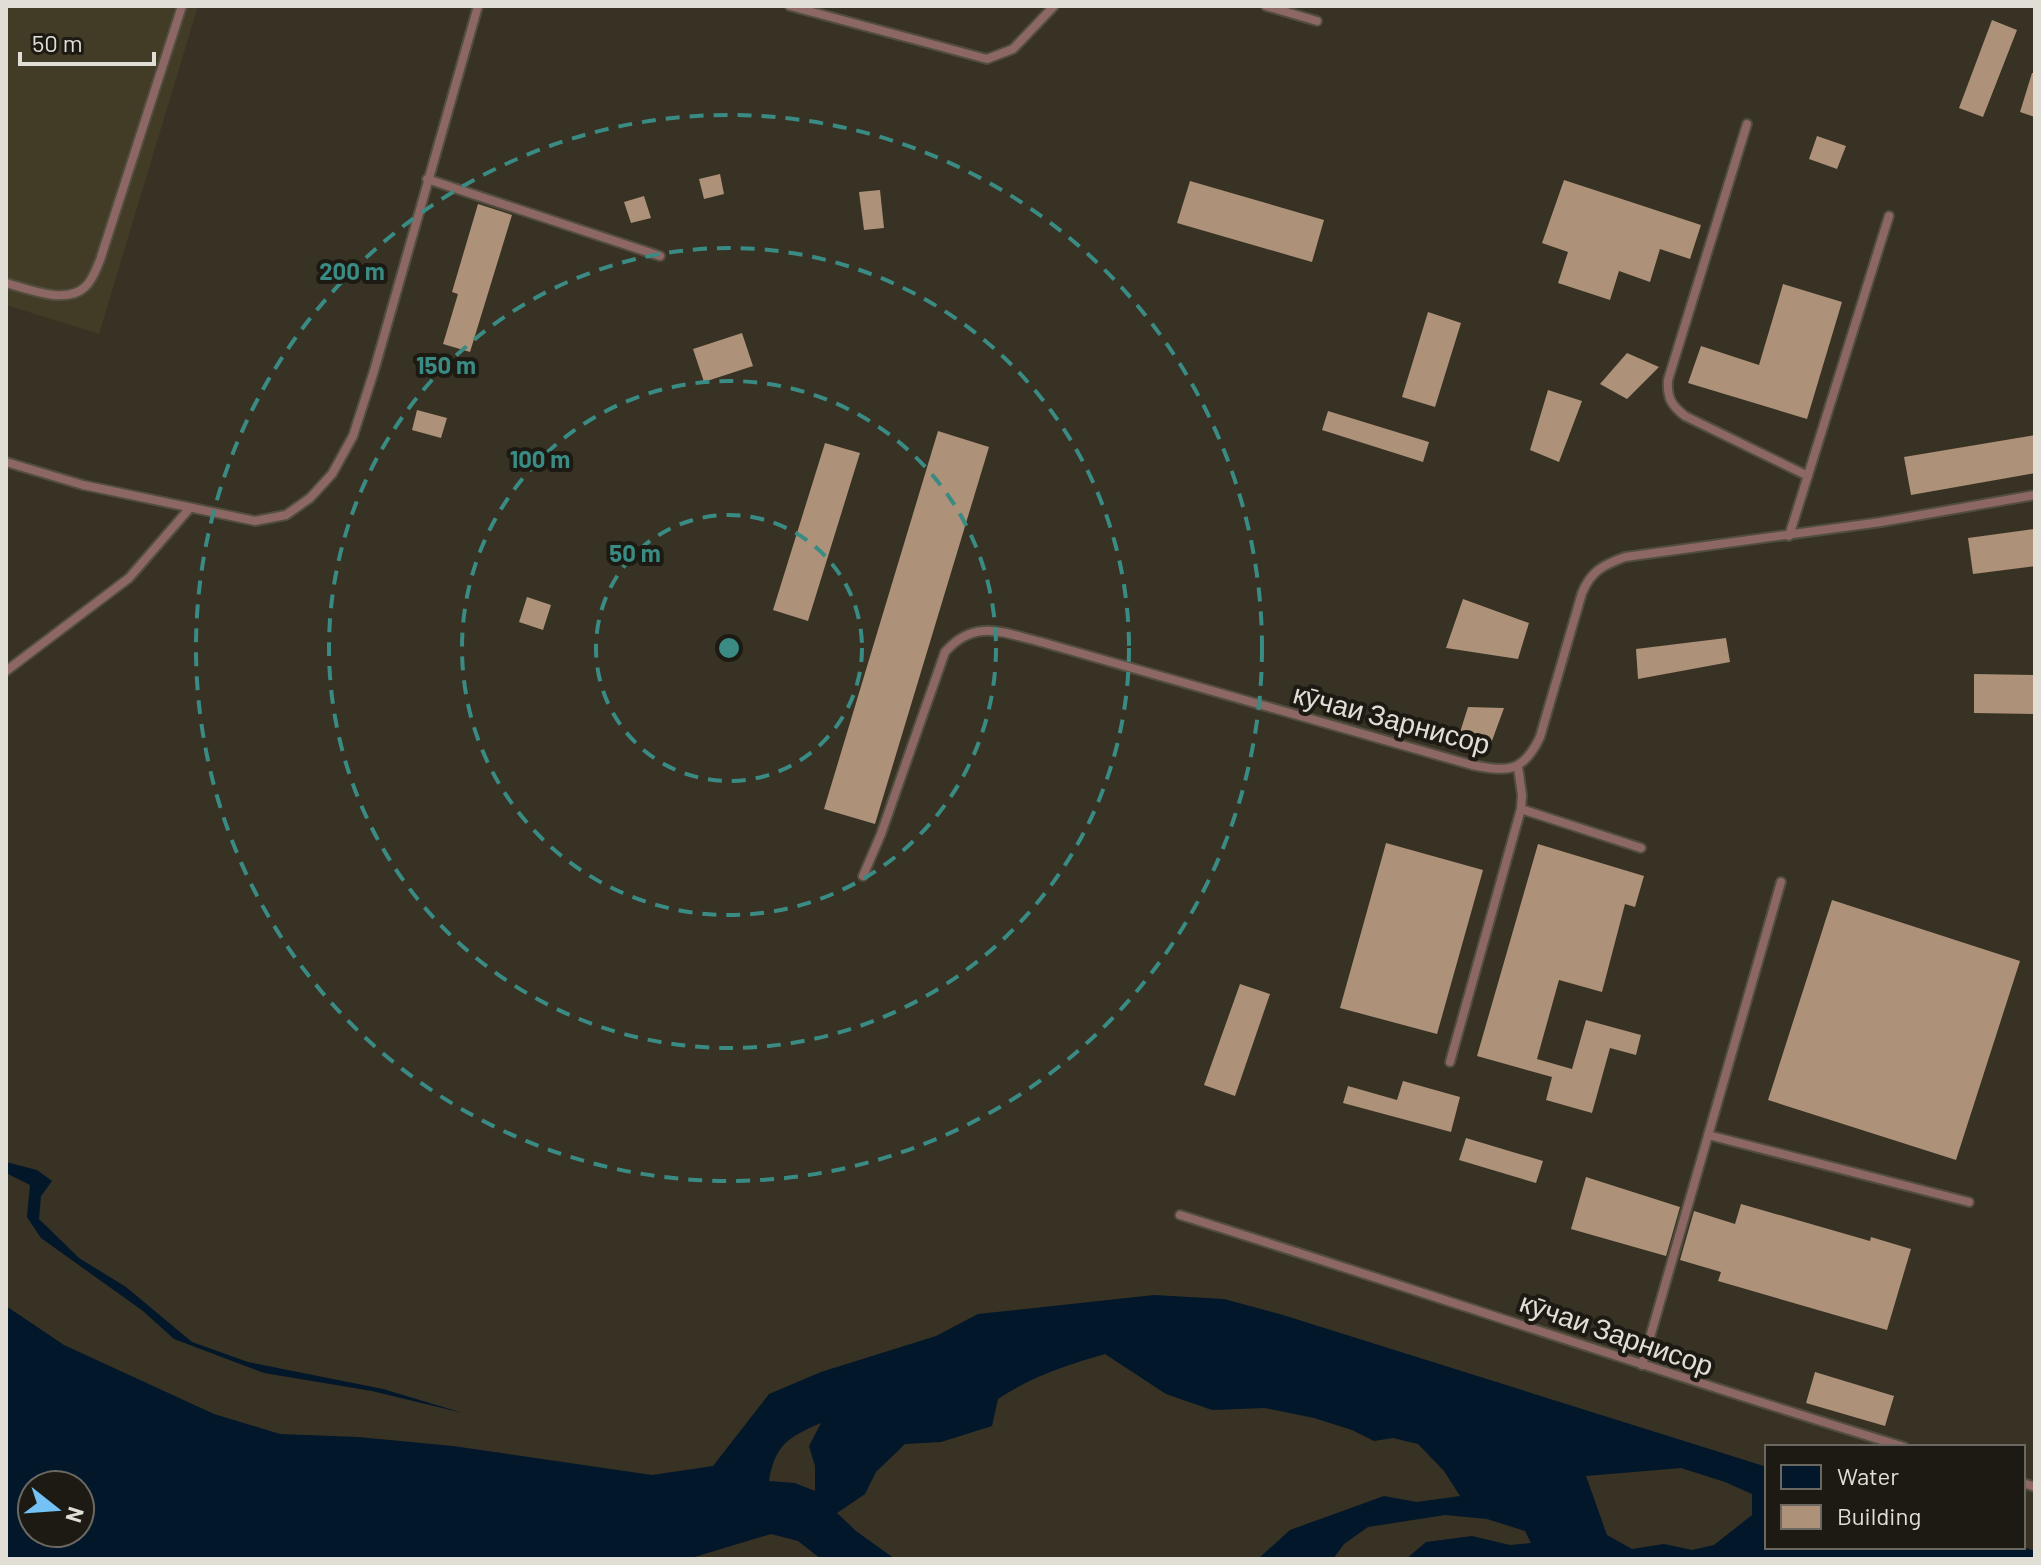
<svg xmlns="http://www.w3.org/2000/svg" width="2041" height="1565" viewBox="0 0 2041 1565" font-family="Barlow,sans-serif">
<rect width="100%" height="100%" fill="#373223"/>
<path fill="#423b26" d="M 6,6 L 198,6 L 99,334 L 6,305 Z"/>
<path fill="#02172a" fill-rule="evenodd" d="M 6,1162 L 37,1170 L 52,1181 L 41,1196 L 39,1219 L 79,1258 L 126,1287 L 192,1342 L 248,1362 L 383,1389 L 463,1413 L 372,1391 L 264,1373 L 174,1339 L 143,1311 L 41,1238 L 27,1217 L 30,1185 L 6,1173 Z
M 1154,1295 L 1224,1299 L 1283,1315 L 1767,1467 L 1767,1547 L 2023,1547 L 2035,1551 L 2035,1559 L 1406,1559 L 1426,1542 L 1472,1536 L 1510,1545 L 1531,1543 L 1525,1531 L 1487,1519 L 1445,1515 L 1368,1527 L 1344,1544 L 1333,1559 L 1258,1559 L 1290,1530 L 1384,1496 L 1417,1502 L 1460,1496 L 1444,1471 L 1418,1444 L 1393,1438 L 1374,1441 L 1352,1430 L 1314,1418 L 1265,1408 L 1212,1410 L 1166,1394 L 1105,1354 C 1066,1365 1031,1377 998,1399 L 992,1426 L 941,1442 L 905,1444 L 876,1472 L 865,1494 L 837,1513 L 856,1531 L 895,1559 L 821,1559 L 798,1541 L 771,1534 L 688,1559 L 6,1559 L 6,1306 L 64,1345 L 214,1414 L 280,1434 L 358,1437 L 453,1446 L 652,1475 L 713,1466 L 769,1394 L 821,1372 L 936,1336 L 978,1314 ZM 821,1423 L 809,1446 L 815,1466 L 815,1491 L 795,1483 L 769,1481 C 775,1445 788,1437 821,1423 ZM 1681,1468 L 1725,1482 L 1752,1494 L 1752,1515 L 1714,1545 L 1692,1550 L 1664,1544 L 1632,1549 L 1607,1535 L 1586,1476 ZM 32,1485 L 80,1485 L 80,1533 L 32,1533 Z"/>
<path fill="#ad9179" d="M 1992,20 L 2017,30 L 1983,117 L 1959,108 Z
M 2032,73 L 2035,73 L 2035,117 L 2020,112 Z
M 1817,136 L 1846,146 L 1837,169 L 1809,159 Z
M 720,174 L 724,194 L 704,199 L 699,179 Z
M 1564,180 L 1701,225 L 1690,259 L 1660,249 L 1650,282 L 1619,271 L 1610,300 L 1558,283 L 1568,252 L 1542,243 Z
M 1190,181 L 1324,220 L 1312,262 L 1177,223 Z
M 880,190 L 884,228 L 864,230 L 859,192 Z
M 644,196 L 651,218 L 631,223 L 624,202 Z
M 478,204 L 512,215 L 470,352 L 443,344 L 458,294 L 452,292 Z
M 1783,284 L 1842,302 L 1807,419 L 1688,383 L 1701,346 L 1759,365 Z
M 1428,312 L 1461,323 L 1435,407 L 1402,397 Z
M 742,333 L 753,366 L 704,382 L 693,349 Z
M 1627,353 L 1659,367 L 1627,399 L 1600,384 Z
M 1548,390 L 1582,401 L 1559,462 L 1530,450 Z
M 417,410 L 447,418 L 441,438 L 412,430 Z
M 1328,411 L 1429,442 L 1423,462 L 1322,430 Z
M 938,431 L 989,447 L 875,824 L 824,809 Z
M 2035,435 L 2035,473 L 1911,495 L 1904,457 Z
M 825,443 L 860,453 L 808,621 L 773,610 Z
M 2034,529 L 2035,566 L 1973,574 L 1968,538 Z
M 527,597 L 551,605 L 543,630 L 519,622 Z
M 1463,599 L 1529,623 L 1518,659 L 1446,648 Z
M 1726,638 L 1730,662 L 1638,679 L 1636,649 Z
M 1974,674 L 2035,675 L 2035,714 L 1974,713 Z
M 1468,707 L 1504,708 L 1489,749 L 1455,748 Z
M 1386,843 L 1483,870 L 1437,1034 L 1340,1008 Z
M 1538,844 L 1644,876 L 1635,907 L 1625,904 L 1602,992 L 1559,980 L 1537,1059 L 1572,1069 L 1586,1020 L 1641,1035 L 1636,1055 L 1610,1048 L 1592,1113 L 1546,1100 L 1552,1077 L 1477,1056 Z
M 1832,900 L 2020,961 L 1956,1160 L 1768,1100 Z
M 1240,984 L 1270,994 L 1235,1096 L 1204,1085 Z
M 1403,1081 L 1460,1097 L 1451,1132 L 1343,1103 L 1348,1086 L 1397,1100 Z
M 1466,1138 L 1543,1161 L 1536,1183 L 1459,1160 Z
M 1586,1177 L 1680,1207 L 1666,1256 L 1571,1229 Z
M 1741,1204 L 1870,1241 L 1871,1237 L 1911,1249 L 1887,1330 L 1718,1281 L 1721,1272 L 1680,1260 L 1694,1211 L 1735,1224 Z
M 1815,1372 L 1894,1396 L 1885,1426 L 1806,1403 Z"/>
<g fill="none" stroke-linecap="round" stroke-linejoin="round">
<defs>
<path id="service" d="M 790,6 L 987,59 L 1013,49 L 1054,6
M 1266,6 L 1317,21
M 1747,124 L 1668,380 C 1667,398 1671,405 1685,416 L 1808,476
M 427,179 L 660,256
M 6,283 C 28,289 66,305 85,287 C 93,280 96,269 100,260 L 182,6
M 6,462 L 83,485 L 255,521 L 286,515 L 310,498 L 332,474 L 353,436 L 374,371 L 478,6
M 1789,536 L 1889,216
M 6,671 L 129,578 L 189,509
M 1521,809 L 1641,848
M 863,876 L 881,834 L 945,652 C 975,618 1003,633 1041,642 L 1472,765 C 1508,772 1523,773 1540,737 L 1582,593 C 1591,571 1603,565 1625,557 L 1881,522 L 2035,495
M 1450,1062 L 1521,809 L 1522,795 L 1518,767
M 1708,1135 L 1969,1202
M 1180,1215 C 1422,1291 1662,1373 1904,1447
M 1642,1365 L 1781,882
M 2023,1483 L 2035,1487"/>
</defs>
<use href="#service" stroke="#524e3f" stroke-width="12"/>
<use href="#service" stroke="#8c6764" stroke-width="8"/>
</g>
<g fill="none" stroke="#398b83" stroke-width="4" stroke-dasharray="14 10">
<circle cx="729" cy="648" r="133"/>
<circle cx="729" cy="648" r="267"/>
<circle cx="729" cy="648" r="400"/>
<circle cx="729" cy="648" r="533"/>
</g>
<g text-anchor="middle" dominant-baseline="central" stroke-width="8" stroke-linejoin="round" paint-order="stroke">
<g font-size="28" fill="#e1ded5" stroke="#1c1a13">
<text transform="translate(1392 718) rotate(15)">кӯчаи Зарнисор</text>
<text transform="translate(1617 1333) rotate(19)">кӯчаи Зарнисор</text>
</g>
</g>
<circle cx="729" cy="648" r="12" fill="#398b83" stroke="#1c1a13" stroke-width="4"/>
<g font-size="24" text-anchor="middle" font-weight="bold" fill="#398b83" stroke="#1c1a13" stroke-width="8" stroke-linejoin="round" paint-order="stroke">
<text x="352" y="280">200 m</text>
<text x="446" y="374">150 m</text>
<text x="540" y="468">100 m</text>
<text x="635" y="562">50 m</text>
</g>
<rect width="2041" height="1565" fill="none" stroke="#e1ded5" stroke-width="16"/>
<rect x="1765" y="1445" width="260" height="104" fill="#1c1a13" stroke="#6b6861" stroke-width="2"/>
<rect x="1781" y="1465" width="40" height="24" fill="#02172a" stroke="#6b6861" stroke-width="2"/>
<text x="1837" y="1485" font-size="24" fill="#e1ded5">Water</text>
<rect x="1781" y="1505" width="40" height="24" fill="#ad9179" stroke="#6b6861" stroke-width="2"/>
<text x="1837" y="1525" font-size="24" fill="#e1ded5">Building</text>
<g transform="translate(56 1509) rotate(107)"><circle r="38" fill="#1c1a13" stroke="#6b6861" stroke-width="2"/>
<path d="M0-6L14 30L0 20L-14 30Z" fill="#73c1f5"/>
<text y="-12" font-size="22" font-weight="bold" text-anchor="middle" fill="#e1ded5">N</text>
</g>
<path d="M20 52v12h134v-12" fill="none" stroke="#e1ded5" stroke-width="4"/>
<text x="32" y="52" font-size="24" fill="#e1ded5" stroke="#1c1a13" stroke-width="6" paint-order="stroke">50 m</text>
</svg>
